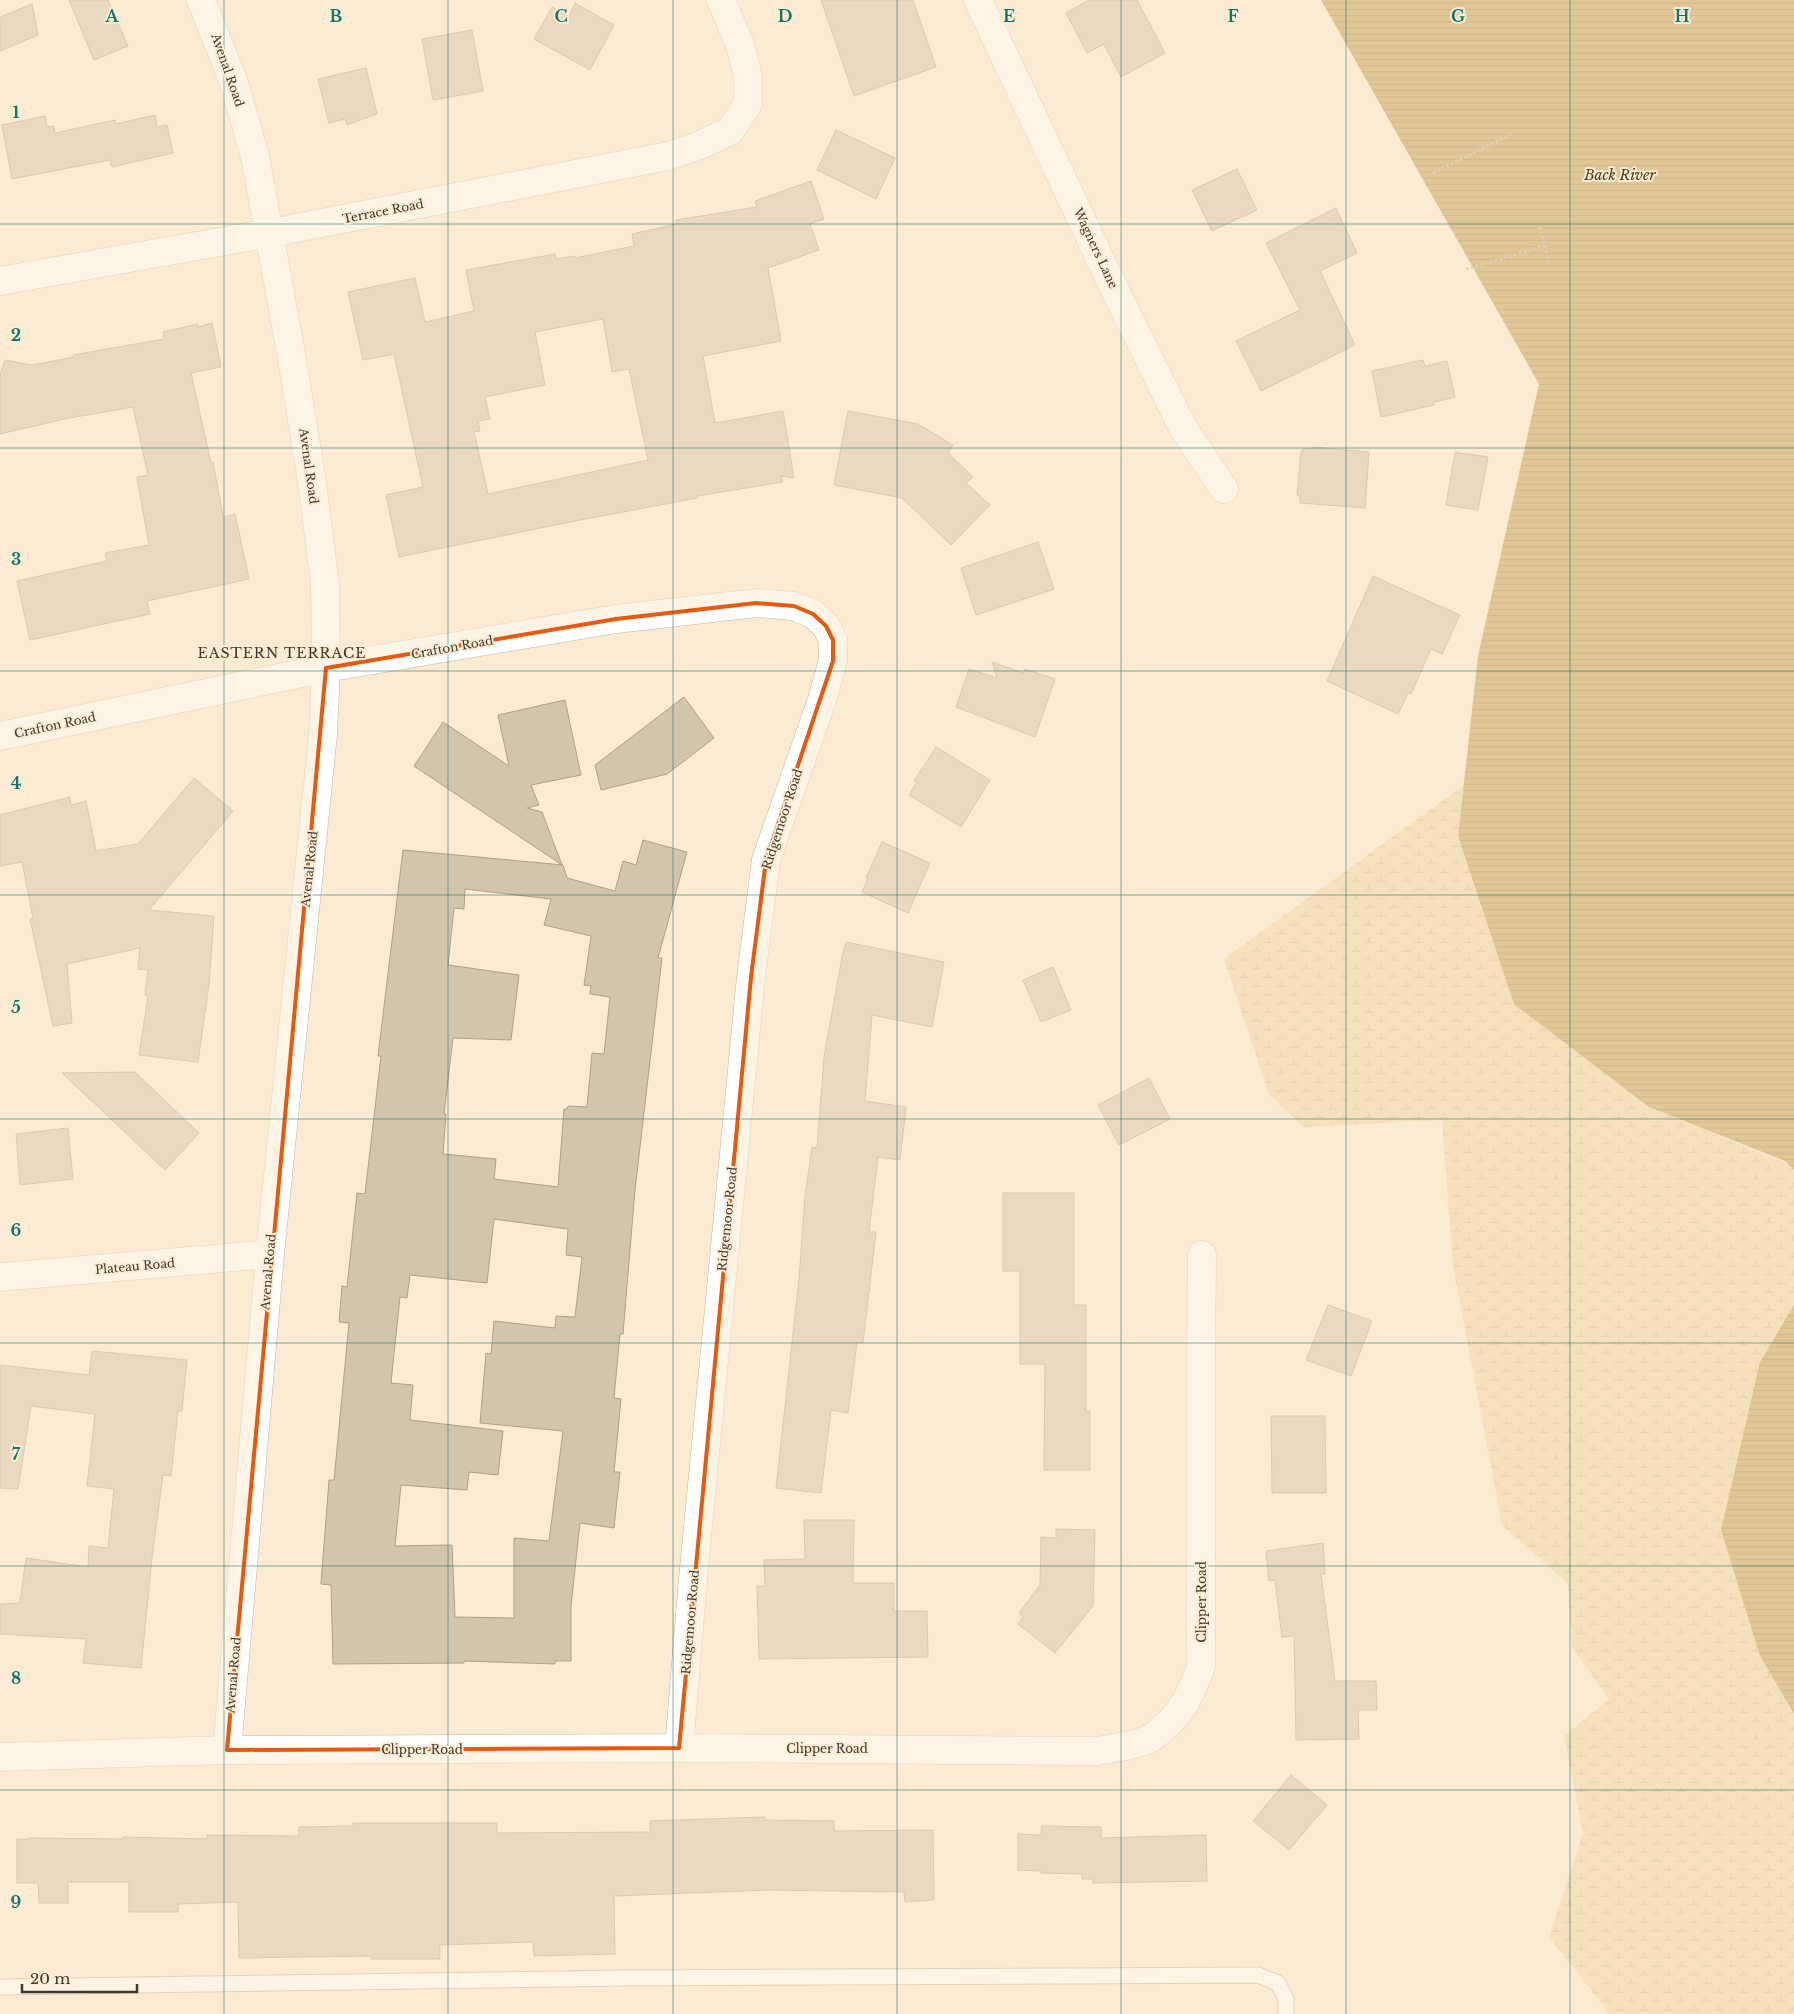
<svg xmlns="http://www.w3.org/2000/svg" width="1794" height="2014" viewBox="0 0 1794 2014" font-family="'Libre Baskerville',serif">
<defs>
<pattern id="wetland-marsh" width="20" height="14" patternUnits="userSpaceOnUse" patternTransform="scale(1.25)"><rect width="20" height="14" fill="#f1d4a3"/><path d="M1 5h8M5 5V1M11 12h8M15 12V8" fill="none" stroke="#d0b78d"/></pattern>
<pattern id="water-rules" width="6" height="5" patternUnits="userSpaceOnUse" patternTransform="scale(1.25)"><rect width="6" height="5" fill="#c2994f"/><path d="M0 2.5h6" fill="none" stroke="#9f7e42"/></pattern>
</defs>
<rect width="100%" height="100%" fill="#fbebd2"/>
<path fill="url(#wetland-marsh)" d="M 1463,786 L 1458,836 L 1652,1108 L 1788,1164 L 1794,1171 L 1794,1305 L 1760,1362 L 1760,1656 L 1794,1715 L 1794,2014 L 1610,2014 L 1549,1937 L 1583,1833 L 1564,1736 L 1609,1699 L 1572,1647 L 1568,1584 L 1502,1525 L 1453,1266 L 1442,1120 L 1304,1127 L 1269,1094 L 1224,959 Z"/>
<path fill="url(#water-rules)" d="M 1321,0 L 1794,0 L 1794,1170 L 1785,1161 L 1649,1107 L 1514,1004 L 1458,836 L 1478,656 L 1539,384 Z
M 1794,1305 L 1794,1714 L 1760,1656 L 1721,1530 L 1760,1362 Z"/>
<path fill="#d3c4ac" stroke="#afa089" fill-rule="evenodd" d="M 69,0 L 108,0 L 128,46 L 94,60 Z
M 821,0 L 913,0 L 936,67 L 854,96 Z
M 1089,0 L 1137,0 L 1165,53 L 1121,77 L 1104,44 L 1087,53 L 1066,13 Z
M 575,3 L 614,25 L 590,70 L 534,39 L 552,7 L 569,17 Z
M 32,4 L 38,35 L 0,51 L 0,17 Z
M 472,30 L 483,91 L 433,100 L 422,39 Z
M 366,68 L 377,114 L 347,125 L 345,119 L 329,123 L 318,79 Z
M 155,115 L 157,127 L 167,125 L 173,153 L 112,167 L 110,160 L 12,179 L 2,125 L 45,116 L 47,127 L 54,126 L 55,133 L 115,120 L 116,124 Z
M 836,130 L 895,158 L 876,199 L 817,170 Z
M 1237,169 L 1257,210 L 1212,231 L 1192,190 Z
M 811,181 L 824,219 L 810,224 L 819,250 L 768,268 L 781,341 L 703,356 L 715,423 L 783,411 L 794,478 L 781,476 L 783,482 L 697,496 L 697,498 L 570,522 L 399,557 L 386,495 L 423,487 L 394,354 L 363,360 L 348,292 L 415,278 L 425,322 L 474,311 L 466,270 L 555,254 L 556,259 L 575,256 L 575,258 L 634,246 L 632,234 L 676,224 L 676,220 L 757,207 L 755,201 ZM 603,319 L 612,372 L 629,369 L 648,460 L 488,494 L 474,432 L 480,431 L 478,421 L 490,419 L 485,397 L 545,385 L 535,332 Z
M 1336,208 L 1357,253 L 1320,271 L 1355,345 L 1261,391 L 1236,341 L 1300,310 L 1266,243 Z
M 212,323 L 221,367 L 191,373 L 211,463 L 213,462 L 223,517 L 235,514 L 249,579 L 147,601 L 150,614 L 30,640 L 17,581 L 107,561 L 105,553 L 149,545 L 137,477 L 148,475 L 133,407 L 69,418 L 0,434 L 0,375 L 5,360 L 32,365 L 74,357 L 73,355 L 164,339 L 163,332 L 198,324 L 198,327 Z
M 1423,360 L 1425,366 L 1447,361 L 1455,397 L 1434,402 L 1434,405 L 1381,417 L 1372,371 Z
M 848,411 L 918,424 L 953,445 L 948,453 L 973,477 L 966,483 L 990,505 L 951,545 L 902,498 L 834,485 Z
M 1313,447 L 1369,452 L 1365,508 L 1300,503 L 1300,495 L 1297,495 L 1301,451 L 1303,452 L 1303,449 L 1313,449 Z
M 1455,452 L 1488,457 L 1478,510 L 1446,505 Z
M 1038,542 L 1054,589 L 976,615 L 961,568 Z
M 1373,576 L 1460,615 L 1442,654 L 1431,649 L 1411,694 L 1408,693 L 1398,714 L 1327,681 Z
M 992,662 L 1023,673 L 1025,669 L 1055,679 L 1035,737 L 956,707 L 969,669 L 997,678 Z
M 684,697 L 714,738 L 667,774 L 601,790 L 595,765 Z
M 565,700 L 581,775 L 531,785 L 539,805 L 527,808 L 542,812 L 562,865 L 414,766 L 443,722 L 509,766 L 498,715 Z
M 936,747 L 990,780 L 961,827 L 909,795 L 917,782 L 914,781 Z
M 194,778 L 233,811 L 149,910 L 214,916 L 209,984 L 198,1062 L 139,1055 L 148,996 L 145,995 L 148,970 L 138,969 L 140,948 L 67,964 L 72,1023 L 53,1026 L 30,919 L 33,918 L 22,862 L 0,866 L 0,815 L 70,797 L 71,805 L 86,801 L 96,851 L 138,844 Z
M 643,840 L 687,852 L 658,958 L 662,958 L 635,1190 L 623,1334 L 620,1334 L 614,1398 L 621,1399 L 614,1472 L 620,1472 L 614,1528 L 580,1523 L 571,1606 L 571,1661 L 555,1661 L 555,1664 L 464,1661 L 464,1663 L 333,1664 L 331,1585 L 321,1584 L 329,1480 L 334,1480 L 349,1323 L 339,1322 L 342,1286 L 347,1287 L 357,1193 L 365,1194 L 381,1056 L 378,1056 L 403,850 L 563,865 L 567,878 L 615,891 L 623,861 L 636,865 ZM 465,889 L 551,899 L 544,925 L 591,936 L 584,985 L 591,986 L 590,994 L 610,997 L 604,1054 L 592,1053 L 587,1107 L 568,1106 L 567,1109 L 564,1109 L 558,1187 L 494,1179 L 496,1159 L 443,1154 L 446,1114 L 444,1114 L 453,1038 L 511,1040 L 519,975 L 448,965 L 454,908 L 464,909 ZM 494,1219 L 568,1229 L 566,1255 L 582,1257 L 575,1317 L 556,1316 L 555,1328 L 494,1321 L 491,1354 L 486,1353 L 480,1423 L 563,1431 L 549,1541 L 514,1538 L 514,1618 L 455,1617 L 452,1545 L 395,1546 L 401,1485 L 467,1490 L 469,1472 L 498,1475 L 503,1431 L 410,1420 L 413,1385 L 391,1383 L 400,1297 L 407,1298 L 410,1275 L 487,1283 Z
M 882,842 L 930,863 L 908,913 L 862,892 L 868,878 L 866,878 Z
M 846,942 L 944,962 L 932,1027 L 872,1015 L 865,1101 L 906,1107 L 900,1160 L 878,1157 L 869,1232 L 876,1232 L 863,1343 L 857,1342 L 848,1413 L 831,1410 L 821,1493 L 776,1488 L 799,1279 L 805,1196 L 812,1147 L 817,1148 L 824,1057 L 842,957 Z
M 1053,967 L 1071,1010 L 1041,1022 L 1023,980 Z
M 135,1072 L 199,1133 L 165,1170 L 62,1073 Z
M 1149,1078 L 1170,1119 L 1119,1145 L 1098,1105 Z
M 68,1128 L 73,1179 L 20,1185 L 16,1134 Z
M 1003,1193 L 1074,1193 L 1074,1305 L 1086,1305 L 1086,1411 L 1090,1411 L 1090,1470 L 1044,1470 L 1045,1364 L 1020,1364 L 1020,1271 L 1003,1271 Z
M 1328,1305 L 1372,1321 L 1351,1376 L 1306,1360 Z
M 92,1351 L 187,1360 L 182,1411 L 178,1411 L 171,1476 L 163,1475 L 152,1558 L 141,1668 L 83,1663 L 86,1639 L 0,1634 L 0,1604 L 20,1603 L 26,1558 L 88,1567 L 89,1546 L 108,1548 L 114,1489 L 87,1486 L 95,1414 L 31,1406 L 18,1489 L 0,1488 L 0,1365 L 89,1375 Z
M 1271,1416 L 1325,1416 L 1326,1493 L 1272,1493 Z
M 804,1520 L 854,1520 L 853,1583 L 894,1583 L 894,1611 L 927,1611 L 928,1657 L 759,1659 L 757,1586 L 765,1586 L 764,1560 L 805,1559 Z
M 1056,1529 L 1095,1530 L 1093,1606 L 1055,1653 L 1018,1624 L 1023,1617 L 1019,1613 L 1040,1585 L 1041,1537 L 1056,1538 Z
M 1323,1543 L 1325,1574 L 1321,1574 L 1335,1681 L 1376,1681 L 1377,1710 L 1358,1710 L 1359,1739 L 1296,1740 L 1294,1636 L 1282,1637 L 1275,1580 L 1269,1581 L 1266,1551 Z
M 1291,1775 L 1327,1805 L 1289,1850 L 1253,1821 Z
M 765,1817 L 765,1820 L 834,1821 L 834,1831 L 933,1830 L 934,1900 L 905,1902 L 904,1892 L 769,1890 L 614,1896 L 615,1954 L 534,1956 L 533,1942 L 440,1945 L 440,1959 L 371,1959 L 371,1956 L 239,1958 L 238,1902 L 178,1904 L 178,1912 L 129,1912 L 129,1882 L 68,1882 L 68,1903 L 39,1903 L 38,1883 L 17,1883 L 17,1839 L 30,1839 L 30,1838 L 123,1839 L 123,1837 L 207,1839 L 207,1835 L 299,1836 L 299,1827 L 353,1826 L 353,1823 L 497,1823 L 497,1833 L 650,1832 L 650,1821 Z
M 1042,1826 L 1101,1827 L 1101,1838 L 1206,1835 L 1207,1881 L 1093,1883 L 1093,1879 L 1082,1879 L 1082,1874 L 1041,1873 L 1041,1871 L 1018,1870 L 1018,1834 L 1041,1835 Z"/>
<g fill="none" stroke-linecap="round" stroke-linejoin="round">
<defs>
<path id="service" d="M 0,1987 L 628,1978 L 1258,1975 L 1278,1983 L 1286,1999 L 1286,2014"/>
<path id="minor" d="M 201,0 L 233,80 L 255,156 L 292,359 L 312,482 L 325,585 L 326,668 L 323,734 L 270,1254 L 227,1750
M 978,0 L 1111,282 L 1182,426 L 1224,489
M 0,281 L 270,233 L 668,156 L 698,146 L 730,131 L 748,104 L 748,76 L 740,45 L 721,0
M 0,736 L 326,668 L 616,619 L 756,603 L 794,606 L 813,614 L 826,626 L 833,640 L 833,661 L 822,700 L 766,860 L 751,977 L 693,1579 L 679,1748
M 0,1277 L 270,1254
M 0,1757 L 227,1750 L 679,1748 L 1097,1751 C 1114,1748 1132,1746 1147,1740 C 1152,1738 1156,1734 1160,1731 C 1182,1714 1192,1692 1201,1666 L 1201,1361 L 1202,1255"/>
</defs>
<use href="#service" stroke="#c4b59d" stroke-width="17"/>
<use href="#minor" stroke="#c4b59d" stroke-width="29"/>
<path stroke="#bdb19c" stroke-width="3" stroke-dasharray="2.5 2.5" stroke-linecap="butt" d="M 1433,173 L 1511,134
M 1545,246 L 1549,264
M 1466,269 L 1545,246 L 1539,224"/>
<use href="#service" stroke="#fff" stroke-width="15"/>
<use href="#minor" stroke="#fff" stroke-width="28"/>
</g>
<path d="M0 0H1794V2014H0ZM 756,603 L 794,606 L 813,614 L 826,626 L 833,640 L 833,661 L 766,860 L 751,977 L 679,1748 L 227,1750 L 326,668 L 616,619 Z" fill="#fbebd2" fill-opacity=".55" fill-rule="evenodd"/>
<path fill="none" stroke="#e8590c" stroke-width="4" stroke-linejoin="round" d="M 756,603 L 794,606 L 813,614 L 826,626 L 833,640 L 833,661 L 766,860 L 751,977 L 679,1748 L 227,1750 L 326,668 L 616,619 Z"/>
<path fill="none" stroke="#0f766e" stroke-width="1" stroke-opacity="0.55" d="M 224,0 L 224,2014M 448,0 L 448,2014M 673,0 L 673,2014M 897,0 L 897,2014M 1121,0 L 1121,2014M 1346,0 L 1346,2014M 1570,0 L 1570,2014M 0,224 L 1794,224M 0,448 L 1794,448M 0,671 L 1794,671M 0,895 L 1794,895M 0,1119 L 1794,1119M 0,1343 L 1794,1343M 0,1566 L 1794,1566M 0,1790 L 1794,1790"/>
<g text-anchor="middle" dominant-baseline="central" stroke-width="4" stroke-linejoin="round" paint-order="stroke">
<g font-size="12" fill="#3e382e" stroke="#fbebd2">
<text transform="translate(228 70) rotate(71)">Avenal Road</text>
<text transform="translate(383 211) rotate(-11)">Terrace Road</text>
<text transform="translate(1096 248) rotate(65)">Wagners Lane</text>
<text transform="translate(309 466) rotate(82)">Avenal Road</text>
<text transform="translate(452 647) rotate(-10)">Crafton Road</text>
<text transform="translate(55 725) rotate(-12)">Crafton Road</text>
<text transform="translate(782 819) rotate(-72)">Ridgemoor Road</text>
<text transform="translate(309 869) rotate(-84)">Avenal Road</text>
<text transform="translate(727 1219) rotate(-84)">Ridgemoor Road</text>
<text transform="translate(135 1266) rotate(-5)">Plateau Road</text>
<text transform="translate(268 1272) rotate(-85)">Avenal Road</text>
<text transform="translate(1201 1602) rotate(-90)">Clipper Road</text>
<text transform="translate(690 1622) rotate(-85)">Ridgemoor Road</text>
<text transform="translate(233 1675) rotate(-85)">Avenal Road</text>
<text x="827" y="1748">Clipper Road</text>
<text x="422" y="1749">Clipper Road</text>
</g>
<g font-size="14" font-style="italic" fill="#4a3818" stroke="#fbebd2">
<text x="1620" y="175">Back River</text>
</g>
<g font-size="14" letter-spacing="1" fill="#3e382e" stroke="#fbebd2">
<text x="282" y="653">EASTERN TERRACE</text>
</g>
</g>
<g font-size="16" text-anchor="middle" font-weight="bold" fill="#0f766e" stroke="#fbebd2" stroke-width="4" stroke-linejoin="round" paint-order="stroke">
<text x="112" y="22">A</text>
<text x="336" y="22">B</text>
<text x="561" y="22">C</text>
<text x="785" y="22">D</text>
<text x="1009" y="22">E</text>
<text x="1233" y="22">F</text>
<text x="1458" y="22">G</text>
<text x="1682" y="22">H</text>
<text x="16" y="118">1</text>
<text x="16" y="341">2</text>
<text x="16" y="565">3</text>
<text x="16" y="789">4</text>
<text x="16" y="1013">5</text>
<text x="16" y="1236">6</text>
<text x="16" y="1460">7</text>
<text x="16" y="1684">8</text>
<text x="16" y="1908">9</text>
</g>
<path d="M22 1984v8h115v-8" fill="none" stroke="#3e382e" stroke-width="2.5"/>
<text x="30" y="1984" font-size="15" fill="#3e382e" stroke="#fbebd2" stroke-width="4" paint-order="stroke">20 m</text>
</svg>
